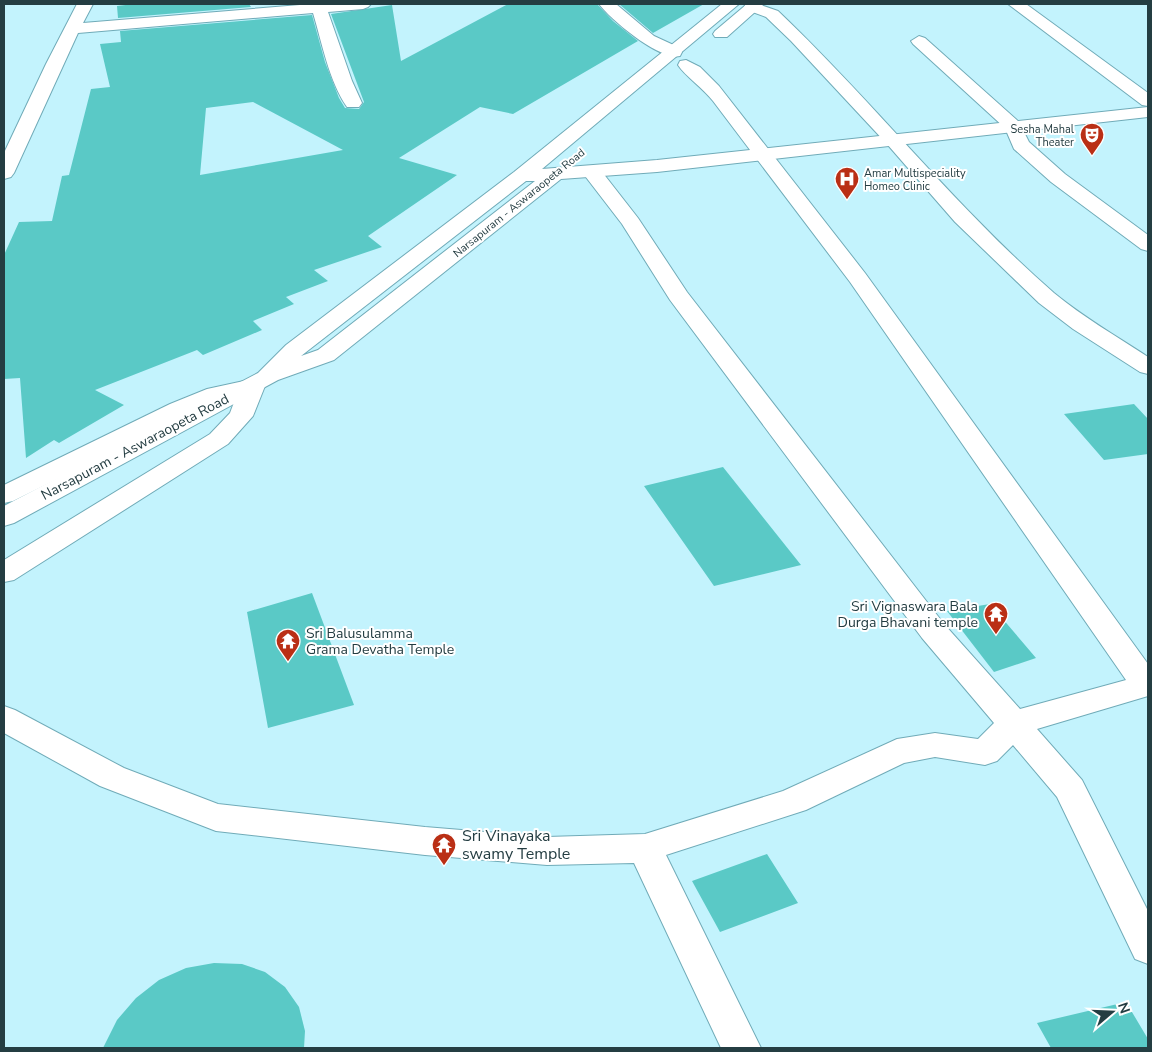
<svg xmlns="http://www.w3.org/2000/svg" width="1152" height="1052" viewBox="0 0 1152 1052" font-family="'Nunito Sans',sans-serif">
<rect width="100%" height="100%" fill="#c3f3fd"/>
<path fill="#5ac9c6" fill-rule="evenodd" d="M 134,4 L 249,4 L 251,7 L 118,18 L 117,6 Z
M 508,4 L 597,4 L 613,21 L 638,41 L 513,114 L 480,107 L 399,158 L 457,175 L 368,236 L 382,247 L 314,270 L 328,281 L 286,297 L 294,304 L 253,321 L 262,330 L 203,355 L 197,350 L 95,390 L 124,405 L 59,443 L 54,440 L 26,458 L 20,378 L 4,379 L 4,255 L 19,222 L 52,221 L 62,176 L 69,175 L 91,89 L 110,87 L 100,44 L 121,42 L 120,31 L 312,15 L 325,62 L 339,98 L 345,108 L 359,109 L 364,102 L 331,14 L 392,5 L 401,61 ZM 253,102 L 343,150 L 200,175 L 206,108 Z
M 619,4 L 704,4 L 653,33 Z
M 1134,404 L 1148,419 L 1148,454 L 1104,460 L 1064,414 Z
M 723,467 L 801,565 L 714,586 L 644,486 Z
M 312,593 L 354,705 L 268,728 L 247,612 Z
M 990,604 L 1036,658 L 994,672 L 947,611 Z
M 767,854 L 798,903 L 720,932 L 692,881 Z
M 214,963 L 242,964 L 265,972 L 285,987 L 299,1007 L 305,1031 L 304,1048 L 103,1048 L 117,1020 L 136,998 L 159,980 L 186,968 Z
M 1126,1002 L 1148,1039 L 1148,1048 L 1051,1048 L 1037,1023 Z"/>
<g fill="none" stroke-linecap="round" stroke-linejoin="round">
<defs>
<path id="minor" d="M 77,4 L 93,4 L 83,23 L 312,4 L 371,4 L 368,7 L 363,9 L 328,12 L 352,81 L 362,103 L 359,107 L 347,107 C 329,81 322,43 313,13 L 78,33 L 14,173 L 11,177 L 4,179 L 4,153 L 46,64 Z
M 599,4 L 616,4 L 654,36 L 680,48 L 682,52 L 680,56 C 660,61 611,20 599,4 Z
M 746,4 L 758,4 L 778,11 C 873,101 954,206 1054,293 C 1083,317 1116,336 1148,357 L 1148,374 L 1140,372 L 1073,329 L 1039,303 L 955,222 L 887,144 L 791,41 L 766,17 L 747,10 L 744,7 Z
M 1008,4 L 1026,4 L 1148,93 L 1148,106 L 1142,105 Z
M 919,36 L 925,38 L 1019,122 L 1029,142 L 1065,174 L 1148,235 L 1148,251 L 1141,249 L 1051,182 L 1014,149 L 1005,128 L 913,44 L 911,41 Z
M 686,60 L 700,67 L 719,86 L 865,273 L 1148,664 L 1148,696 L 1037,729 L 1082,780 L 1148,911 L 1148,964 L 1135,959 L 1057,797 L 1013,745 L 997,761 L 985,765 L 935,757 L 904,763 L 806,810 L 666,855 L 761,1048 L 721,1048 L 634,863 L 547,865 L 425,855 L 216,831 L 100,786 L 4,733 L 4,706 L 15,710 L 124,768 L 218,804 L 425,827 L 547,837 L 645,834 L 783,791 L 897,739 L 935,733 L 978,739 L 994,723 L 922,638 L 670,300 L 622,224 L 582,172 L 585,168 L 599,168 L 638,218 L 687,292 L 944,624 L 1020,709 L 1126,680 L 850,282 L 713,101 C 703,88 685,76 678,65 L 680,61 Z
M 253,379 L 262,381 L 265,386 L 253,416 L 228,444 L 14,580 L 4,582 L 4,560 L 210,434 L 230,413 L 236,397 L 188,414 L 13,501 L 4,503 L 4,485 L 170,404 L 207,389 Z"/>
<path id="major" d="M 722,4 L 739,4 L 542,169 L 657,160 L 1148,107 L 1148,117 L 657,172 L 561,179 L 334,360 L 278,380 L 14,523 L 4,526 L 4,506 L 258,373 L 286,345 L 514,172 ZM 526,181 L 535,181 L 318,350 L 301,356 Z
M 747,4 L 764,4 L 727,37 L 715,37 L 713,34 L 715,31 Z"/>
</defs>
<use href="#minor" stroke="#70abb8" stroke-width="2"/>
<use href="#major" stroke="#70abb8" stroke-width="2"/>
<use href="#minor" fill="#fff" fill-rule="evenodd"/>
<use href="#major" fill="#fff" fill-rule="evenodd"/>
</g>
<defs>
<symbol id="theatre-pin" viewBox="-11 -11 22 30"><path d="M0 17L-7.5 6A9.5 9.5 0 1 1 7.5 6Z" fill="#ba2f15" stroke="#fff"/><path d="M-5-5.5Q0-4 5-5.5V0Q5 5 0 6Q-5 5-5 0ZM-3.3-2.5H-1v1.5H-3.3ZM1-2.5H3.3v1.5H1ZM-2.8 1Q0 5.5 2.8 1Z" fill="#fff"/></symbol>
<symbol id="hospital-pin" viewBox="-11 -11 22 30"><path d="M0 17L-7.5 6A9.5 9.5 0 1 1 7.5 6Z" fill="#ba2f15" stroke="#fff"/><path d="M-5-5h3v3.5h4V-5h3V5h-3V1.5h-4V5h-3Z" fill="#fff"/></symbol>
<symbol id="temple-pin" viewBox="-11 -11 22 30"><path d="M0 17L-7.5 6A9.5 9.5 0 1 1 7.5 6Z" fill="#ba2f15" stroke="#fff"/><path d="M0-6L5-2H3V0L6.5 2.5H4V6H1.5V3h-3V6H-4V2.5H-6.5L-3 0V-2H-5Z" fill="#fff"/></symbol>
</defs>
<g fill-rule="evenodd">
<use href="#theatre-pin" x="1078" y="121" width="28" height="38"/>
<use href="#hospital-pin" x="833" y="165" width="28" height="38"/>
<use href="#temple-pin" x="982" y="600" width="28" height="38"/>
<use href="#temple-pin" x="274" y="627" width="28" height="38"/>
<use href="#temple-pin" x="430" y="831" width="28" height="38"/>
</g>
<g text-anchor="middle" dominant-baseline="central" stroke-width="4" stroke-linejoin="round" paint-order="stroke">
<g font-size="11" fill="#243d42" stroke="#fff" text-anchor="end">
<text x="1074" y="129">Sesha Mahal<tspan x="1074" dy="13">Theater</tspan></text>
<text x="864" y="173" text-anchor="start">Amar Multispeciality<tspan x="864" dy="13">Homeo Clinic</tspan></text>
</g>
<g font-size="11" fill="#243d42" stroke="#fff">
<text transform="translate(519 203) rotate(-39)">Narsapuram - Aswaraopeta Road</text>
</g>
<g font-size="14" fill="#243d42" stroke="#fff">
<text transform="translate(135 447) rotate(-28)">Narsapuram - Aswaraopeta Road</text>
</g>
<g font-size="14" fill="#243d42" stroke="#fff" text-anchor="end">
<text x="978" y="606">Sri Vignaswara Bala<tspan x="978" dy="16">Durga Bhavani temple</tspan></text>
<text x="306" y="633" text-anchor="start">Sri Balusulamma<tspan x="306" dy="16">Grama Devatha Temple</tspan></text>
</g>
<g font-size="16" fill="#243d42" stroke="#fff" text-anchor="start">
<text x="462" y="836">Sri Vinayaka<tspan x="462" dy="18">swamy Temple</tspan></text>
</g>
</g>
<rect width="1152" height="1052" fill="none" stroke="#243d42" stroke-width="10"/>
<g transform="translate(1112 1012) rotate(71)" stroke="#ffffff" stroke-width="4" paint-order="stroke">
<path d="M0-4L9 19L0 12L-9 19Z" fill="#243d42"/>
<text y="-8" font-size="14" font-weight="bold" text-anchor="middle" fill="#243d42">N</text>
</g>
</svg>
